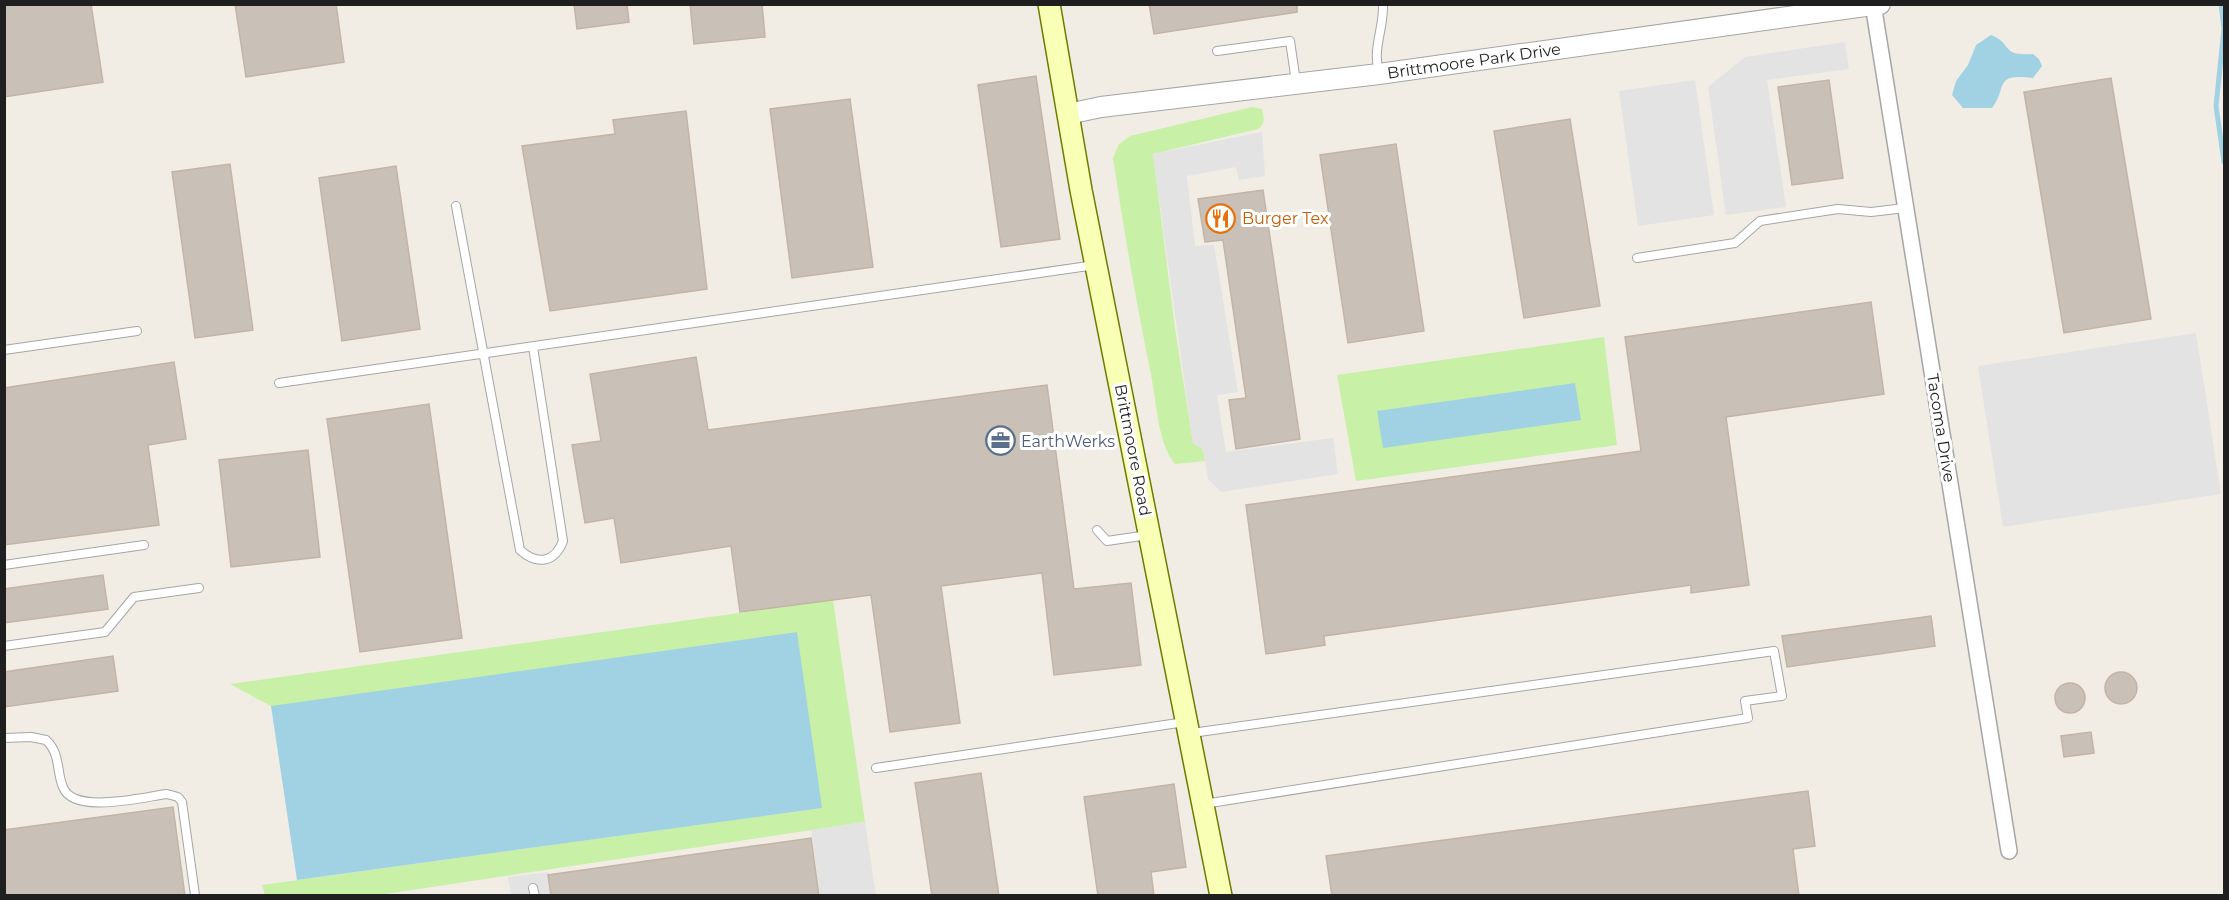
<svg xmlns="http://www.w3.org/2000/svg" width="2229" height="900" viewBox="0 0 2229 900" font-family="Montserrat,sans-serif">
<rect width="100%" height="100%" fill="#f1ede5"/>
<path fill="#c8f0a6" d="M 1252,107 L 1262,109 C 1264,117 1266,124 1258,129 L 1153,154 L 1175,328 L 1193,443 L 1203,449 L 1205,461 L 1175,464 C 1158,443 1157,406 1152,380 C 1137,306 1124,232 1113,158 L 1119,144 L 1130,136 Z
M 1604,337 L 1617,445 L 1356,481 L 1337,375 Z
M 833,600 L 865,822 L 379,895 L 265,895 L 262,885 L 821,808 L 271,706 L 230,684 Z"/>
<path fill="#e3e3e3" d="M 1845,42 L 1849,69 L 1767,80 L 1786,207 L 1726,215 L 1708,87 L 1745,57 Z
M 1695,80 L 1714,215 L 1638,226 L 1619,91 Z
M 1262,132 L 1265,176 L 1239,180 L 1236,167 L 1187,176 L 1195,246 L 1214,245 L 1238,392 L 1217,395 L 1226,452 L 1333,438 L 1338,474 L 1221,492 L 1208,479 L 1203,449 L 1193,444 L 1153,154 Z
M 2196,333 L 2221,494 L 2003,527 L 1978,366 Z
M 865,822 L 876,895 L 820,895 L 811,830 Z
M 549,872 L 552,895 L 511,895 L 508,877 Z"/>
<path fill="#a1d2e3" d="M 1991,35 C 2014,44 1999,56 2033,54 L 2039,59 L 2042,66 L 2033,78 C 1993,73 2008,87 1992,108 L 1963,108 L 1952,95 L 1956,81 L 1968,65 L 1976,45 Z
M 1575,383 L 1581,420 L 1383,448 L 1377,411 Z
M 797,632 L 822,808 L 297,880 L 271,706 Z"/>
<g fill="none" stroke-linecap="round" stroke-linejoin="round">
<path stroke="#a1d2e3" stroke-width="5" d="M 2221,4 L 2224,29 L 2216,106 L 2224,162"/>
</g>
<path fill="#c9c0b7" stroke="#c4b4a5" stroke-width="1.5" d="M 4,4 L 91,4 L 103,82 L 4,97 Z
M 235,4 L 336,4 L 344,62 L 246,77 Z
M 574,4 L 627,4 L 629,22 L 577,29 Z
M 690,4 L 762,4 L 765,37 L 694,44 Z
M 1149,4 L 1297,4 L 1297,12 L 1154,34 Z
M 1036,76 L 1060,239 L 1001,247 L 978,85 Z
M 2111,78 L 2151,319 L 2064,333 L 2024,92 Z
M 1829,80 L 1843,178 L 1792,185 L 1778,87 Z
M 850,99 L 873,267 L 792,278 L 770,109 Z
M 686,111 L 707,289 L 550,311 L 522,146 L 615,134 L 613,120 Z
M 1570,119 L 1600,306 L 1524,318 L 1494,131 Z
M 1396,144 L 1424,331 L 1348,343 L 1320,155 Z
M 230,164 L 253,330 L 195,338 L 172,172 Z
M 396,166 L 420,329 L 342,341 L 319,178 Z
M 1263,190 L 1300,439 L 1236,449 L 1229,400 L 1246,398 L 1223,240 L 1205,242 L 1198,199 Z
M 1871,302 L 1884,394 L 1726,417 L 1749,585 L 1691,593 L 1691,585 L 1324,636 L 1325,645 L 1266,654 L 1246,505 L 1641,451 L 1625,337 Z
M 696,357 L 708,430 L 1047,385 L 1074,589 L 1131,583 L 1141,665 L 1054,675 L 1042,573 L 941,586 L 960,723 L 890,732 L 871,595 L 740,612 L 731,546 L 621,563 L 614,518 L 585,523 L 572,445 L 601,441 L 590,374 Z
M 174,362 L 186,439 L 148,445 L 159,525 L 4,545 L 4,388 Z
M 429,404 L 462,638 L 360,652 L 327,419 Z
M 308,450 L 320,557 L 231,567 L 219,460 Z
M 103,575 L 108,609 L 4,623 L 4,589 Z
M 1931,616 L 1935,646 L 1787,667 L 1782,636 Z
M 113,656 L 118,691 L 4,707 L 4,672 Z
M2105 688a16 16 0 1 1 32 0a16 16 0 1 1-32 0Z
M2055 698a15 15 0 1 1 30 0a15 15 0 1 1-30 0Z
M 2091,732 L 2094,753 L 2064,757 L 2061,736 Z
M 981,773 L 999,896 L 932,896 L 915,783 Z
M 1174,784 L 1186,867 L 1151,872 L 1154,896 L 1098,896 L 1084,797 Z
M 1808,791 L 1815,846 L 1793,849 L 1799,896 L 1332,896 L 1326,856 Z
M 173,807 L 185,896 L 4,896 L 4,830 Z
M 811,838 L 819,896 L 551,896 L 548,875 Z"/>
<g fill="none" stroke-linecap="round" stroke-linejoin="round">
<defs>
<path id="service" d="M 1217,51 L 1290,41 L 1296,82
M 1379,73 C 1372,48 1384,29 1383,4
M 456,206 L 520,550 C 538,566 555,562 563,541 L 533,347
M 1637,258 L 1735,243 L 1760,221 L 1838,209 L 1871,212 L 1905,208
M 4,350 L 137,331
M 279,383 L 1095,265
M 1097,530 L 1107,541 L 1148,535
M 4,565 L 144,545
M 4,646 L 105,632 L 134,597 L 199,588
M 1192,733 L 1774,651 L 1782,696 L 1745,701 L 1748,718 L 1204,804
M 4,738 L 31,737 L 46,740 C 61,754 56,771 63,787 C 73,815 143,797 167,794 L 178,797 L 182,802 L 195,895
M 876,768 L 1185,722
M 533,888 L 535,896"/>
<path id="minor" d="M 1873,4 L 2009,851"/>
<path id="tertiary" d="M 1068,114 L 1101,107 L 1379,74 L 1880,4"/>
<path id="secondary" d="M 1049,4 L 1081,190 L 1221,896"/>
</defs>
<use href="#service" stroke="#a6a6a6" stroke-width="10"/>
<use href="#minor" stroke="#a6a6a6" stroke-width="18"/>
<use href="#tertiary" stroke="#a6a6a6" stroke-width="22"/>
<use href="#secondary" stroke="#6b7d00" stroke-width="24"/>
<use href="#service" stroke="#fff" stroke-width="8"/>
<use href="#minor" stroke="#fff" stroke-width="15"/>
<use href="#tertiary" stroke="#fff" stroke-width="20"/>
<use href="#secondary" stroke="#f9ffb5" stroke-width="21"/>
</g>
<defs>
<symbol id="restaurant-ring" viewBox="-11 -11 22 22"><circle r="9.5" fill="#fff" stroke="#e8710a" stroke-width="1.5"/><path d="M-5-6h1v4h1v-4h1v4h1v-4h1v5L-1.5 .5V6h-2V.5L-5-1ZM5-6V6H3V1.5H1.5Q1.5-4 5-6Z" fill="#e8710a"/></symbol>
<symbol id="office-ring" viewBox="-11 -11 22 22"><circle r="9.5" fill="#fff" stroke="#5c6f8a" stroke-width="1.5"/><path d="M-6-3h4V-5.5h4V-3h4V5H-6ZM-1-4.5V-3h2v-1.5ZM-6 0V1H6V0Z" fill="#5c6f8a"/></symbol>
</defs>
<g fill-rule="evenodd">
<use href="#restaurant-ring" x="1204" y="202" width="33" height="33"/>
<use href="#office-ring" x="984" y="424" width="33" height="33"/>
</g>
<g text-anchor="middle" dominant-baseline="central" stroke-width="6" stroke-linejoin="round" paint-order="stroke">
<g font-size="16" fill="#1f1f1f" stroke="#fff">
<text transform="translate(1474 61) rotate(-8)">Brittmoore Park Drive</text>
<text transform="translate(1941 428) rotate(81)">Tacoma Drive</text>
<text transform="translate(1133 450) rotate(79)">Brittmoore Road</text>
</g>
<g font-size="16" fill="#c56008" stroke="#fff" text-anchor="start">
<text x="1242" y="218">Burger Tex</text>
</g>
<g font-size="16" fill="#4e5e75" stroke="#fff" text-anchor="start">
<text x="1021" y="441">EarthWerks</text>
</g>
</g>
<rect width="2229" height="900" fill="none" stroke="#1f1f1f" stroke-width="12"/>
</svg>
